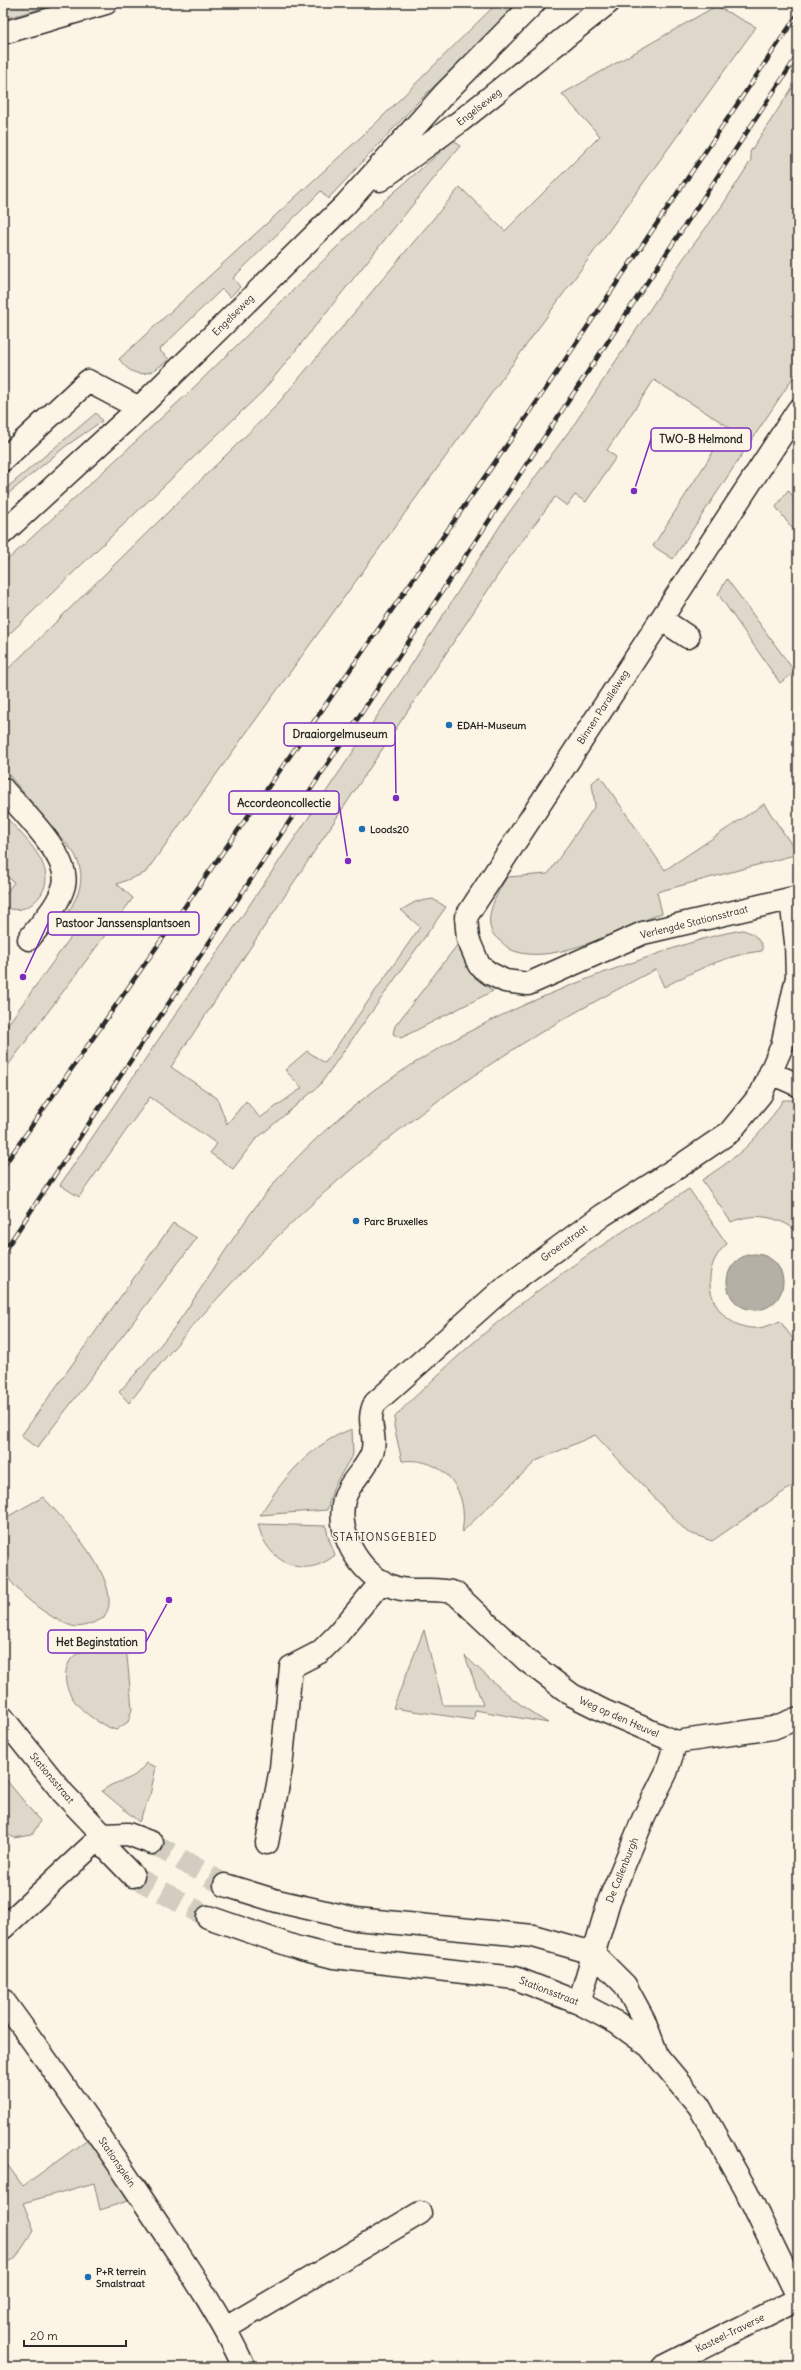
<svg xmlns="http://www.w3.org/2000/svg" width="801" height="2370" viewBox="0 0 801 2370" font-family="Delius,sans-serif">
<rect width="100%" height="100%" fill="#fcf5e5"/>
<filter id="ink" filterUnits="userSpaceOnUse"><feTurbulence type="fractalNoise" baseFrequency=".025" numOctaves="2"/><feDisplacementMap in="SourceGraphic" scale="8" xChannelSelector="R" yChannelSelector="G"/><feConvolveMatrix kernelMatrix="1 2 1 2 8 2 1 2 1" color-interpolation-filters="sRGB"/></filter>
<g filter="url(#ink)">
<path fill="#ded8ca" stroke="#84827a" d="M 3,3 L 63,3 L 3,19 Z
M 497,3 L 519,3 L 418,102 L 328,199 L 321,191 L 233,278 L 240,287 L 230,297 L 222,289 L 159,350 L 169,359 C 150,376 135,381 119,359 L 375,124 Z
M 716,6 L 756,27 L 145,873 L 117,884 L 133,898 L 3,1072 L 3,1031 L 81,923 L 69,911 C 81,891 86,875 74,853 L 3,768 L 3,674 L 274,408 L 460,187 L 505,231 L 600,136 L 562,94 Z
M 798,79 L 798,370 L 673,559 L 653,546 L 729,427 L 654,380 L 607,450 L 616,457 L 586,502 L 575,495 L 567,506 L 555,497 L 510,557 L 171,1067 L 217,1098 L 227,1124 L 246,1101 L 260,1118 L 302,1088 L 285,1070 L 307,1051 L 325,1063 L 420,927 L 401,910 L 415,902 L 433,899 L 446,907 L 319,1086 L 255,1140 L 233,1169 L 210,1153 L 217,1144 L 150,1097 L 79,1197 L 60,1185 L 401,681 L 505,518 L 575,423 L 683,259 L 722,206 L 747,167 L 751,160 L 750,152 Z
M 454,140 L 460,146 L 263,391 L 3,640 L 3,564 L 186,395 L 384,201 Z
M 96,413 L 102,421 L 66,446 L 3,498 L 3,491 Z
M 788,490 L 798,503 L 798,536 L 776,507 Z
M 727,579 L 795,672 L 780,683 L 718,594 Z
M 600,776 L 665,870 L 764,804 L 798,854 L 657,892 L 662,913 C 623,928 554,966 514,951 C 508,949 503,943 499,940 C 478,925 497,893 507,877 L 548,874 L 595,806 L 592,783 Z
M 3,814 C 23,837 69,874 32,904 C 23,910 13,912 3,906 L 3,898 L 14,882 L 3,874 Z
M 742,930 C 752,932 756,936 762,945 L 762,951 C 726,955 696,970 664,987 L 656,969 C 603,997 550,1025 500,1058 C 357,1151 233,1269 129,1403 L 119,1392 C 138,1371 157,1350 174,1328 C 210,1278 239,1223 280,1176 C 375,1069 501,1008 634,962 C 669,950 705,936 742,930 Z
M 458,944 C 467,967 472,977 493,991 L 401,1038 L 393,1034 L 395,1026 Z
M 783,1100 L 798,1100 L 798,1232 C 779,1216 754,1212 731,1222 L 702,1180 C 740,1155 758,1140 783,1100 Z
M 689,1189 L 727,1244 C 696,1270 709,1323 751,1328 C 761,1329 771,1325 780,1321 L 798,1346 L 798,1482 L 712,1541 L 687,1532 L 595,1435 L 536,1461 L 462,1532 C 470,1492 445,1456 402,1461 L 394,1426 L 395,1417 C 408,1402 424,1389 438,1375 C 514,1302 600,1245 689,1189 Z
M 173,1223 L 197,1238 L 37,1448 L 21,1436 Z
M 352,1429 L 353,1454 L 334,1486 L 327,1510 L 260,1515 C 282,1479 312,1443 352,1429 Z
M 43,1497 C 65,1521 112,1570 109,1604 C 109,1608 106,1614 104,1618 C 95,1622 82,1629 72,1626 C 51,1620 7,1588 3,1565 C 1,1551 3,1534 3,1519 Z
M 258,1524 L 326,1526 L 328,1536 L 335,1555 C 303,1582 266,1561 258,1524 Z
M 424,1630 L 443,1705 L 483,1705 L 465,1656 C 491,1680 517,1705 548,1723 L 475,1710 L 474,1720 L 393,1708 Z
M 102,1646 L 122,1649 L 127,1656 L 132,1709 L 128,1722 L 116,1730 C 90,1722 51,1690 71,1659 C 77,1651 93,1648 102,1646 Z
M 146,1763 L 156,1767 L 150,1795 L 139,1822 L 102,1791 C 119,1777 131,1785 146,1763 Z
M 3,1776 L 40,1821 L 32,1835 L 14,1838 L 3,1831 Z
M 92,2136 L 134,2199 L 100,2210 L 94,2183 L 23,2203 L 34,2230 L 15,2259 L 3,2263 L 3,2159 L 23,2186 Z"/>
<path fill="#b4b0a5" stroke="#7d7b74" d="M727 1282a28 28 0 1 1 56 0a28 28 0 1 1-56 0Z"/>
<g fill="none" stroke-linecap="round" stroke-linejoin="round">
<path stroke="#d2cdc0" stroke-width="22" stroke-dasharray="22 11" stroke-linecap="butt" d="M 152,1843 L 225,1885
M 133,1876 L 208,1917"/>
<defs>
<path id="minor" d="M 3,33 L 106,3
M 380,180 L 458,123 L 608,3
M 798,410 L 466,917 L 468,939 L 479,965 L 489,973 L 505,981 L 528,984 L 643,933 L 798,897
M 3,460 L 88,381 L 139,408
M 3,533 L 139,408 L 345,205 L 444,94 L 534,3
M 661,619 L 688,637
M 3,789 C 20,809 71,857 64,885 C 59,905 42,922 29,939
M 791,899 L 796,942 L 797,977 L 782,1046 L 761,1094 L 730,1132 L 680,1166 L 603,1215 L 506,1286 L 375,1403 C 365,1422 378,1435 372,1453 C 366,1470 349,1481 344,1500 C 335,1536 364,1582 401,1589 C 419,1592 437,1587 455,1593 L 526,1660 L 572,1695 L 604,1711 L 676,1742 L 773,1728 L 798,1718
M 771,1073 L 798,1085
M 3,1718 L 63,1793 L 103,1835 L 108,1850 L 133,1876
M 103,1835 L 128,1834 L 152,1843
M 267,1843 L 281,1768 L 291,1667 L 320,1652 L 338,1634 L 382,1581
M 225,1885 L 277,1901 L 356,1919 L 533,1936 L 593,1953 L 625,1985 L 644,2020 L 656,2052
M 208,1917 L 298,1948 L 334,1957 L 515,1978 L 579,2003 L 617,2023 L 649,2046 L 699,2106 L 746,2190 L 798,2297
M 3,1928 L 103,1835
M 3,2000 C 54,2070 103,2140 150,2211 C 184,2262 219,2312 244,2367
M 579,2003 L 609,1901 L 644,1817 L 666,1773 L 676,1742
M 226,2328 L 420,2213"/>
<path id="major" d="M 663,2367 L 798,2299"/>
</defs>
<use href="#minor" stroke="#2b2b2b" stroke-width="25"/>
<use href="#major" stroke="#2b2b2b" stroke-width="25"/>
<use href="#minor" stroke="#fcf5e5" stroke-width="22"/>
<use href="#major" stroke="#fcf5e5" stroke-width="22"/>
<defs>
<path id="rail" d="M 3,1167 L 530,412 L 798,14
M 3,1253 L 798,55"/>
</defs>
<use href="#rail" stroke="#2b2b2b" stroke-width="4.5"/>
<use href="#rail" stroke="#fcf5e5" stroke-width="3" stroke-dasharray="9" stroke-linecap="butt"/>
</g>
</g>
<g fill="#1f6fb2" stroke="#fcf5e5" stroke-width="1.5">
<circle cx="449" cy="725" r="4"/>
<circle cx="362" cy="829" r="4"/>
<circle cx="356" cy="1221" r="4"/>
<circle cx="88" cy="2277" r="4"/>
</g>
<g text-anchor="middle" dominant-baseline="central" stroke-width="3" stroke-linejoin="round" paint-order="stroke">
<g font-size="10" fill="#2b2b2b" stroke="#fcf5e5">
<text transform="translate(479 107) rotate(-38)">Engelseweg</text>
<text transform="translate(233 315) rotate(-45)">Engelseweg</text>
<text transform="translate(603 707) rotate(-57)">Binnen Parallelweg</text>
<text transform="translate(694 922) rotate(-14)">Verlengde Stationsstraat</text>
<text transform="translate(564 1243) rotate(-36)">Groenstraat</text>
<text transform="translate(619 1717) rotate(24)">Weg op den Heuvel</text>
<text transform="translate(52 1778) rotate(50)">Stationsstraat</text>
<text transform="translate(622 1870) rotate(-68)">De Callenburgh</text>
<text transform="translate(549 1991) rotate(21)">Stationsstraat</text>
<text transform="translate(117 2162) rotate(56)">Stationsplein</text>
<text transform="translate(730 2333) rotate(-26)">Kasteel-Traverse</text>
</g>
<g font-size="10" font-weight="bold" fill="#2b2b2b" stroke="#fcf5e5" text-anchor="start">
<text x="457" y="725">EDAH-Museum</text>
<text x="370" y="829">Loods20</text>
<text x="364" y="1221">Parc Bruxelles</text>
<text x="96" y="2271">P+R terrein<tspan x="96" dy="12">Smalstraat</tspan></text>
</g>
<g font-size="11" letter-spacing="1" fill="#2b2b2b" stroke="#fcf5e5">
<text x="385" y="1537">STATIONSGEBIED</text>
</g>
</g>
<path fill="none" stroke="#7b2cbf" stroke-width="1.5" d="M634 491L651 439M396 798L395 734M348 861L339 803M23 977L48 923M169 1600L146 1642"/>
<g fill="#7b2cbf" stroke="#fcf5e5" stroke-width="1.5">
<circle cx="634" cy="491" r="4"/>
<circle cx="396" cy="798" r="4"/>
<circle cx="348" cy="861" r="4"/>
<circle cx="23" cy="977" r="4"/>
<circle cx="169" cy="1600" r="4"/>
</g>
<g fill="#fcf5e5" stroke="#7b2cbf" stroke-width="1.5">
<rect x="651" y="428" width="100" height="23" rx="4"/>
<rect x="284" y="723" width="111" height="23" rx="4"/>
<rect x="229" y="791" width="110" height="23" rx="4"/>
<rect x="48" y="912" width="151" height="23" rx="4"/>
<rect x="48" y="1630" width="98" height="23" rx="4"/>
</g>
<g font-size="11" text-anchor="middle" font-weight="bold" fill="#2b2b2b">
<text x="701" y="443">TWO-B Helmond</text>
<text x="340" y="738">Draaiorgelmuseum</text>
<text x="284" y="807">Accordeoncollectie</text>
<text x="123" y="927">Pastoor Janssensplantsoen</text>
<text x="97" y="1646">Het Beginstation</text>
</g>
<rect width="801" height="2370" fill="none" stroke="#fcf5e5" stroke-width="16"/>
<rect x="8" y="8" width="785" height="2354" fill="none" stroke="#2b2b2b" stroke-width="1.5" filter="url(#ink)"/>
<path d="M24 2340v6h102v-6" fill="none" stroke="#2b2b2b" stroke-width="2"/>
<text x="30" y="2340" font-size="12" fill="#2b2b2b" stroke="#fcf5e5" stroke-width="3" paint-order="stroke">20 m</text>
</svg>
